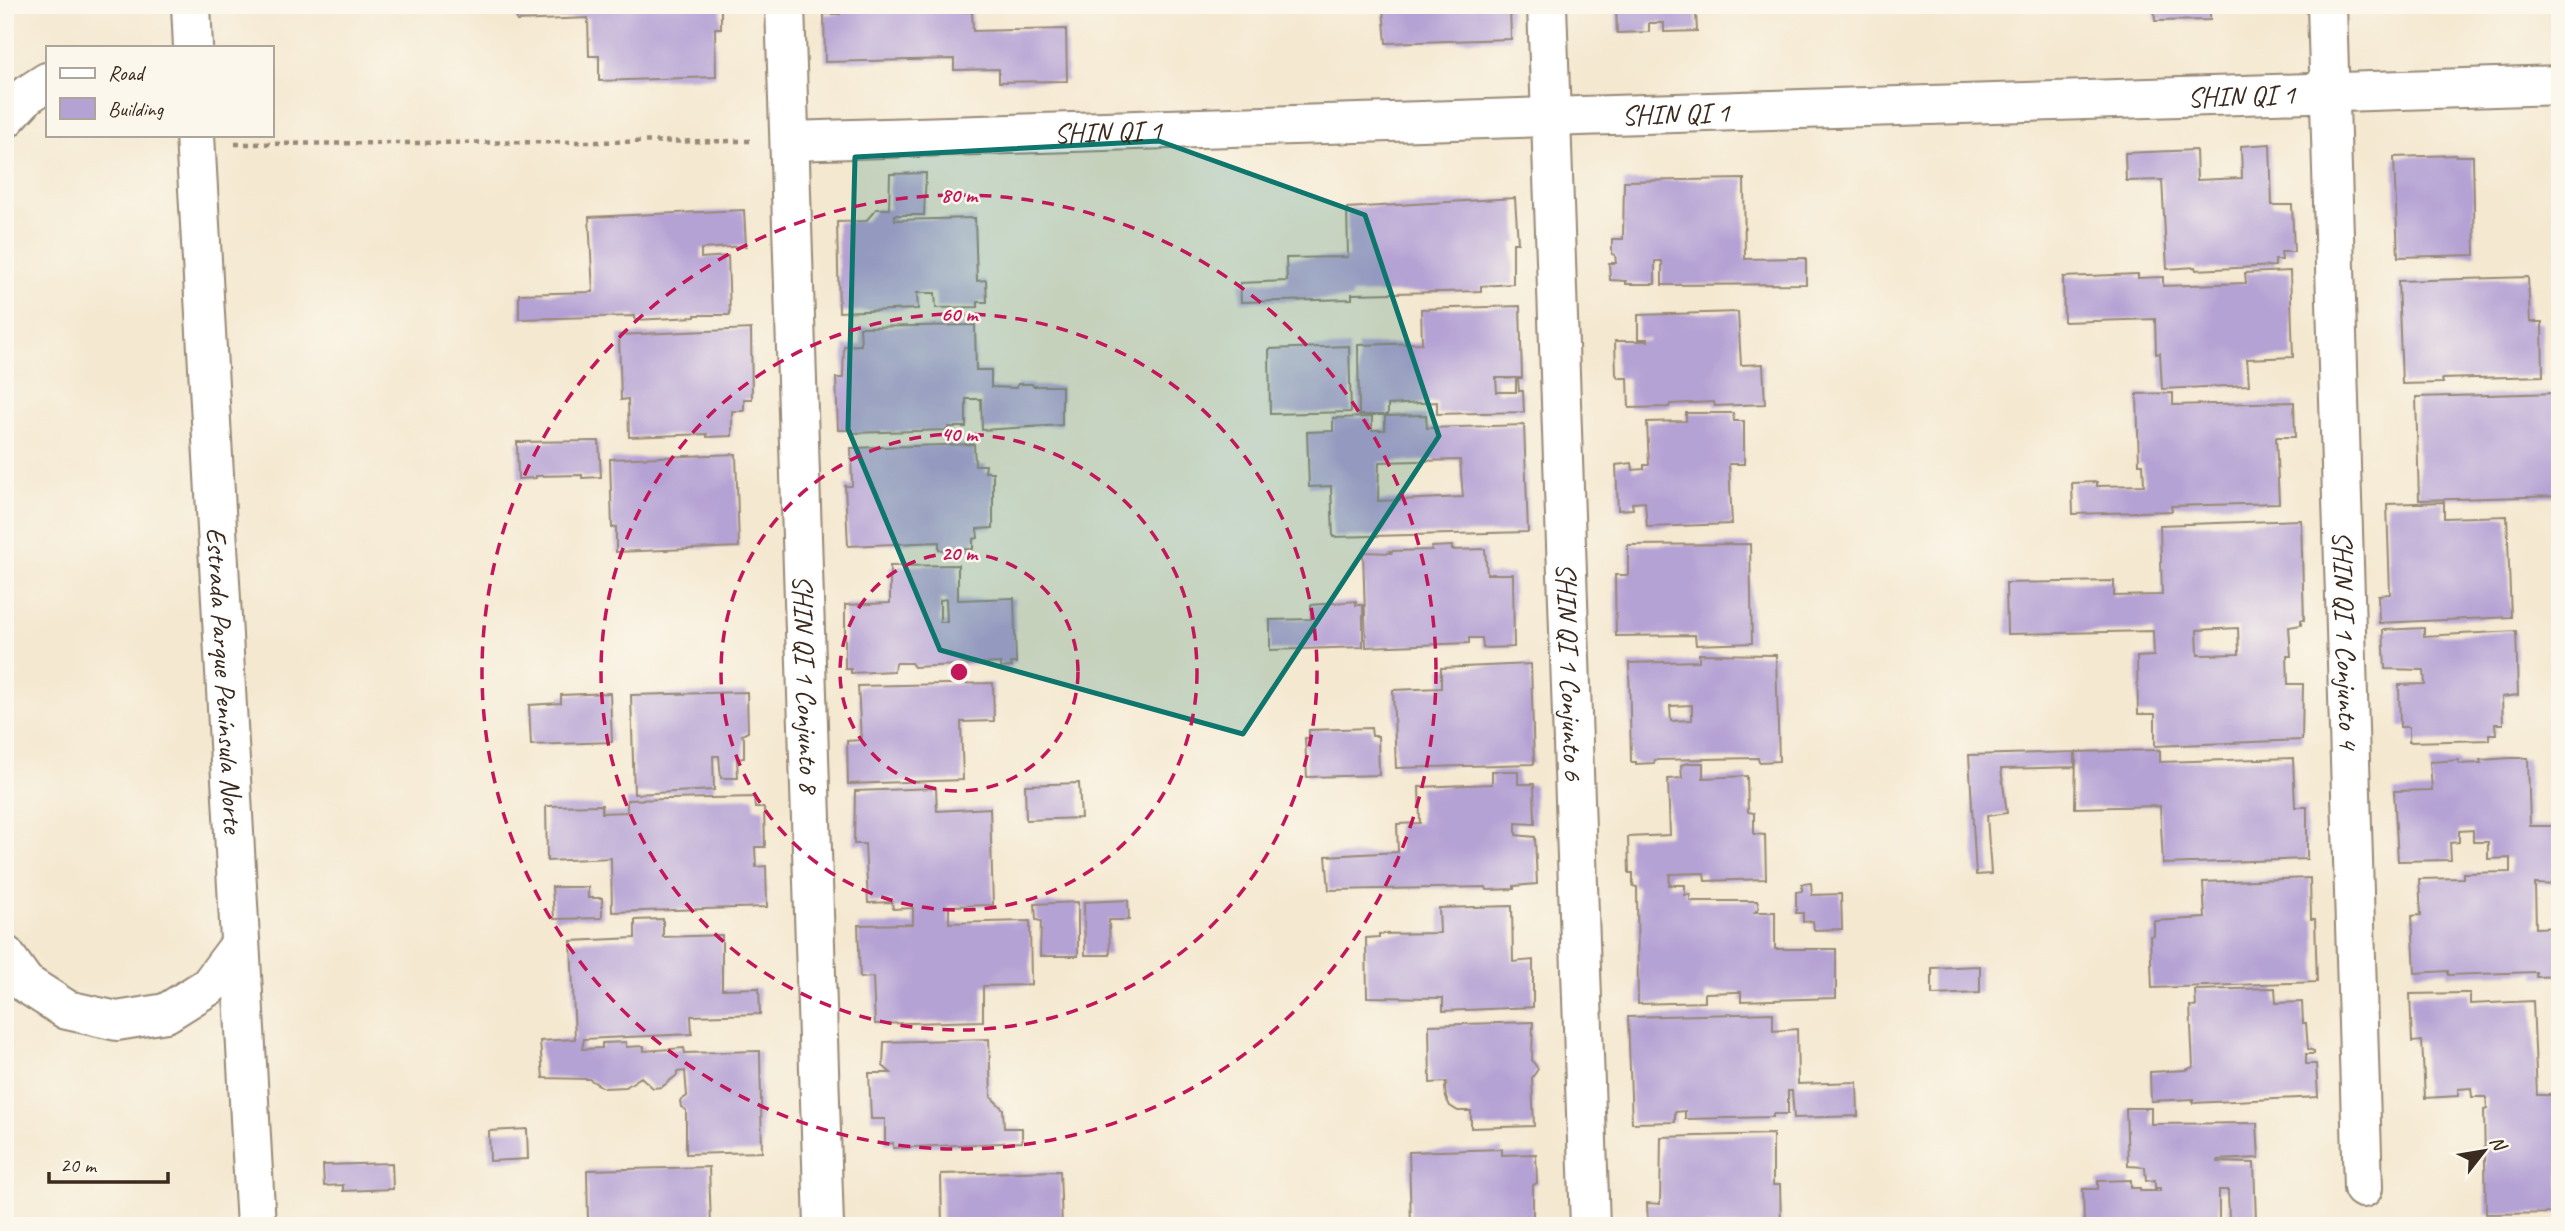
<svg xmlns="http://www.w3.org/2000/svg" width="2565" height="1231" viewBox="0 0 2565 1231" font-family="Caveat,sans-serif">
<rect width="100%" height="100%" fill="#fbf7ec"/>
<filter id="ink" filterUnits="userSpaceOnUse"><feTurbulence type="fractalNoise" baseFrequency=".0143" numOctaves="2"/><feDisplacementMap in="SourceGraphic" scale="14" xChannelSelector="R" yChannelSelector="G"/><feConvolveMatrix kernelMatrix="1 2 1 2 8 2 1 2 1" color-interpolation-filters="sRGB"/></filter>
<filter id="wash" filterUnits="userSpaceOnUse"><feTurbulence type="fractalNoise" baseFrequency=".00686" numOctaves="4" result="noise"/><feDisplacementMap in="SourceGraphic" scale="28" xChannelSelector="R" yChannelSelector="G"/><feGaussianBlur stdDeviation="1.57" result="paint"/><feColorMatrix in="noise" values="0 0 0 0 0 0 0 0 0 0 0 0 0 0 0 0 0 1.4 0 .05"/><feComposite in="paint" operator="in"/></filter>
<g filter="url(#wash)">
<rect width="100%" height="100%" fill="#f4e8d0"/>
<g id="blocks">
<path fill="#b5a2d4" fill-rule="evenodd" d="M 516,5 L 721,5 L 721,28 L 715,28 L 716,77 L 599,81 L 599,56 L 589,56 L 588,18 L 517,21 Z
M 840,5 L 966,5 L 966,12 L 972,12 L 973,31 L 1066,29 L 1067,81 L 999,82 L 999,69 L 954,70 L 954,59 L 825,62 L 824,14 L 840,14 Z
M 1409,5 L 1510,5 L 1511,39 L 1386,43 L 1383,9 L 1409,8 Z
M 1616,5 L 1716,5 L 1716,13 L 1696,13 L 1697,31 L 1664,32 L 1664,23 L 1649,23 L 1649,32 L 1617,33 Z
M 2154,5 L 2210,5 L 2210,20 L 2155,21 Z
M 2387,5 L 2438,5 L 2438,7 L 2387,9 Z
M 2270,144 L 2272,205 L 2292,205 L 2294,252 L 2281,252 L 2282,260 L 2275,260 L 2275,266 L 2196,270 L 2195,267 L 2167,269 L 2162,180 L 2126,181 L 2125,153 L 2196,150 L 2197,180 L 2242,178 L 2241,146 Z
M 2456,155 L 2456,156 L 2473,156 L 2475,255 L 2398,257 L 2394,157 Z
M 926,173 L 924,215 L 895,215 L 895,220 L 975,218 L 977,281 L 986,280 L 987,302 L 978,302 L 978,307 L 936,308 L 935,293 L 917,293 L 918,309 L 839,312 L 837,222 L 866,221 L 876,209 L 889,209 L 890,174 Z
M 1744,179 L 1745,259 L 1806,258 L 1806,284 L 1662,285 L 1662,261 L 1655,261 L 1655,284 L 1626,284 L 1626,281 L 1610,280 L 1609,263 L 1616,263 L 1615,255 L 1612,254 L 1612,239 L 1623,239 L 1624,181 Z
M 1515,198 L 1518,243 L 1513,243 L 1513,284 L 1481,286 L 1481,291 L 1352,294 L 1352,299 L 1241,302 L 1240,283 L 1287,281 L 1286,258 L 1348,257 L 1347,208 Z
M 744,210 L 746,246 L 701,249 L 701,258 L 728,256 L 730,315 L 695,315 L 695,317 L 635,320 L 635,316 L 519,319 L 519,294 L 593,292 L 589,217 Z
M 2290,271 L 2293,357 L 2247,359 L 2249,385 L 2162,389 L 2160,353 L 2156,354 L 2155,319 L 2064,322 L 2063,277 L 2138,274 L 2138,278 L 2163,277 L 2163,286 L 2246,283 L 2245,273 Z
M 2528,277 L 2530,322 L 2542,322 L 2543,376 L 2442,379 L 2443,383 L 2402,384 L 2398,281 Z
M 1520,306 L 1522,378 L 1518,378 L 1519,391 L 1523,391 L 1524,412 L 1437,414 L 1437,402 L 1388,405 L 1388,415 L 1359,415 L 1358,345 L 1422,343 L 1421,309 ZM 1496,378 L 1516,378 L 1516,392 L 1497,392 Z
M 1738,312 L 1741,365 L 1763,364 L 1765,404 L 1715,406 L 1714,402 L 1670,404 L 1669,407 L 1629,408 L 1628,378 L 1618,378 L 1616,374 L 1615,341 L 1648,341 L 1648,339 L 1638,339 L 1638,315 Z
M 975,325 L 976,370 L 991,370 L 991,387 L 1016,388 L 1018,384 L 1032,384 L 1033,386 L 1062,386 L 1062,425 L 982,430 L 981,399 L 966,399 L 966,427 L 948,427 L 948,430 L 852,433 L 853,430 L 838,430 L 836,378 L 843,378 L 844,346 L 861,345 L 860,327 Z
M 751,329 L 752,399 L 744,399 L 744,411 L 732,411 L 732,436 L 707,437 L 707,434 L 629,437 L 628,399 L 621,400 L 619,335 Z
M 1349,346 L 1351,412 L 1270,414 L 1269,349 Z
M 2173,393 L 2173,405 L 2294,402 L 2295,437 L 2276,437 L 2279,503 L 2171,506 L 2172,511 L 2073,514 L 2072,483 L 2097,482 L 2097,486 L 2144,485 L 2143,464 L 2139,464 L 2137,394 Z
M 2560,393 L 2560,496 L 2419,500 L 2416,397 Z
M 1686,413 L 1733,413 L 1734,421 L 1744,421 L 1744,464 L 1729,464 L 1732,524 L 1647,527 L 1645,502 L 1632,503 L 1633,509 L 1618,510 L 1616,465 L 1632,463 L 1633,470 L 1644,469 L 1644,465 L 1649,465 L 1647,422 L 1686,421 Z
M 1426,415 L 1427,428 L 1524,425 L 1528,532 L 1333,537 L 1331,486 L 1309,487 L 1307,432 L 1333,431 L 1333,418 L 1372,417 L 1372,430 L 1385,430 L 1385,416 ZM 1460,460 L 1463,497 L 1378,501 L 1379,462 Z
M 599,441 L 601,477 L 582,478 L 582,475 L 536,476 L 536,478 L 518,479 L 517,442 Z
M 974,444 L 975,465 L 986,465 L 985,472 L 993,472 L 993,528 L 977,529 L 978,538 L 973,539 L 973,549 L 939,550 L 939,542 L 848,546 L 845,486 L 852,486 L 851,448 Z
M 736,454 L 739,547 L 616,552 L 616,527 L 612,528 L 610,459 Z
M 2444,502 L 2444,518 L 2507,516 L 2511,617 L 2379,623 L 2378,595 L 2390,594 L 2387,504 Z
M 2301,520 L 2304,620 L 2301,620 L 2301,625 L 2289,627 L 2291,656 L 2287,656 L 2288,684 L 2303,684 L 2302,740 L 2155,746 L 2155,714 L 2138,714 L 2137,657 L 2154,656 L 2153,631 L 2007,634 L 2006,583 L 2114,581 L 2114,596 L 2162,595 L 2160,525 ZM 2238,628 L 2239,654 L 2198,655 L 2197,630 Z
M 1750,544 L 1752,643 L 1696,645 L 1695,635 L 1616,636 L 1615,575 L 1628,575 L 1628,545 Z
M 1452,546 L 1452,550 L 1485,549 L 1487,574 L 1513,574 L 1514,647 L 1483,648 L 1482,638 L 1469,638 L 1469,643 L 1366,647 L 1363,552 L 1391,553 L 1390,551 L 1432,550 L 1432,547 Z
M 958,565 L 958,600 L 1014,598 L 1016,663 L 1011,663 L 1012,667 L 1001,668 L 1001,663 L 914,667 L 911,663 L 895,663 L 894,671 L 851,673 L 851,669 L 845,669 L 845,605 L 890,603 L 890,566 ZM 946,599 L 947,622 L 940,622 L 940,600 Z
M 1356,601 L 1356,605 L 1363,605 L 1363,647 L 1270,650 L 1270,620 L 1311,619 L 1311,605 Z
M 2424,628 L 2424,636 L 2516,631 L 2518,695 L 2502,697 L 2503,724 L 2495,724 L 2496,734 L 2489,734 L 2489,740 L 2409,742 L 2409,727 L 2400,727 L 2399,685 L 2425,684 L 2424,670 L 2385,669 L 2383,630 Z
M 1699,654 L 1776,655 L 1779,761 L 1759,762 L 1758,758 L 1655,760 L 1654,763 L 1636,764 L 1636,762 L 1631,762 L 1629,663 L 1699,661 ZM 1692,705 L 1692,720 L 1671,721 L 1670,706 Z
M 1531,664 L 1534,764 L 1396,768 L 1393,690 L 1441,688 L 1441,668 Z
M 993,683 L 994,721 L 961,722 L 963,780 L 848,784 L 847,741 L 861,740 L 858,686 Z
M 747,692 L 748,732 L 742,735 L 744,738 L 744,758 L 737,759 L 738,778 L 721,778 L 719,756 L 713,756 L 714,790 L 634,794 L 631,695 Z
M 610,693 L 612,742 L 531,745 L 529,705 L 561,703 L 561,695 Z
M 1371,728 L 1372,736 L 1378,736 L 1379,775 L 1307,777 L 1305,738 L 1309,738 L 1309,730 Z
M 2160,750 L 2160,762 L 2293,758 L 2295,807 L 2307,807 L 2307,859 L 2163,864 L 2160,806 L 2075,808 L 2076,752 Z
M 2075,752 L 2075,767 L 2001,769 L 2007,813 L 1987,816 L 1991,874 L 1976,875 L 1969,755 Z
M 2511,758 L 2528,758 L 2530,826 L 2560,826 L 2560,885 L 2535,884 L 2536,928 L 2560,927 L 2560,976 L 2536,977 L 2536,972 L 2448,975 L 2448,971 L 2415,973 L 2412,916 L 2421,915 L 2419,879 L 2463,878 L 2463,873 L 2510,872 L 2510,858 L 2488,859 L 2488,842 L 2473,842 L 2473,830 L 2459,831 L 2459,842 L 2450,843 L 2451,860 L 2398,861 L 2394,791 L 2432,790 L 2430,762 L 2459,760 L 2459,764 L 2481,763 L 2480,760 Z
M 1689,763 L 1703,763 L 1703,778 L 1747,776 L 1748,812 L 1754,813 L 1754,834 L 1765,835 L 1766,879 L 1705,881 L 1704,873 L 1670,874 L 1669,885 L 1685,885 L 1685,895 L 1690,894 L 1690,901 L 1757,901 L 1759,908 L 1755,912 L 1775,912 L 1775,949 L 1836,949 L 1836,998 L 1741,1001 L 1741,992 L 1737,992 L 1705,993 L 1705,1002 L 1638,1004 L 1637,887 L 1633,886 L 1633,873 L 1629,873 L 1628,837 L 1670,835 L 1668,779 L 1682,778 L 1681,765 Z
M 1492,771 L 1518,771 L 1518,784 L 1534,784 L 1535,824 L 1516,823 L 1516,835 L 1535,837 L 1537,884 L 1514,886 L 1514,889 L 1487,890 L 1486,887 L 1329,890 L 1326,856 L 1398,852 L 1397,824 L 1420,823 L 1419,787 L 1492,784 Z
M 1079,783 L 1081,818 L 1026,820 L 1025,785 Z
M 936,788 L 937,811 L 990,808 L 993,905 L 949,906 L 949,923 L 1030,921 L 1031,985 L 983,986 L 983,1021 L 875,1024 L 873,977 L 860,978 L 858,925 L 913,924 L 913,908 L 893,909 L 892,902 L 868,903 L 865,844 L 854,844 L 855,791 Z
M 754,797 L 755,808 L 764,808 L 765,847 L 755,847 L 756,867 L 766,866 L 767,907 L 612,912 L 611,858 L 547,861 L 546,806 L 602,805 L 602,813 L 627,812 L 627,800 Z
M 2310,878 L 2311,919 L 2315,919 L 2317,982 L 2152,988 L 2150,936 L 2154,935 L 2154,921 L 2205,918 L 2203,882 Z
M 1811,883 L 1812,895 L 1841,894 L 1842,929 L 1814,930 L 1813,921 L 1803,922 L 1803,913 L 1796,913 L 1796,892 L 1802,891 L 1802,884 Z
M 552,887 L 588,887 L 588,898 L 602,898 L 602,918 L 554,919 Z
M 1128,900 L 1129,920 L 1109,920 L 1110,955 L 1085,955 L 1084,902 Z
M 1078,902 L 1078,956 L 1040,956 L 1041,921 L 1036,920 L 1035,904 Z
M 1512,906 L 1513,962 L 1533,960 L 1533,1007 L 1443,1011 L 1443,998 L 1367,997 L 1366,938 L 1379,937 L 1379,934 L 1440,933 L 1439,908 Z
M 663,919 L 663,937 L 722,935 L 722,989 L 759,988 L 760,1014 L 691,1016 L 692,1034 L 584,1039 L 582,1049 L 602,1048 L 602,1043 L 626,1042 L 626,1047 L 644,1046 L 644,1051 L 684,1048 L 685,1053 L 760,1051 L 762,1152 L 686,1154 L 686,1110 L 681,1107 L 680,1101 L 687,1096 L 685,1071 L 677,1072 L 677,1075 L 662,1087 L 653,1088 L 641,1077 L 626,1087 L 604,1088 L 589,1079 L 543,1078 L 540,1041 L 575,1039 L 571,941 L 635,938 L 635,920 Z
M 1980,966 L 1980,993 L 1932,995 L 1932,968 Z
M 2275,988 L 2276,1003 L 2302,1002 L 2303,1023 L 2306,1023 L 2308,1049 L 2314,1051 L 2314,1054 L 2306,1054 L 2306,1064 L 2316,1064 L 2318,1097 L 2193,1103 L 2193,1099 L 2151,1101 L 2150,1072 L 2186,1070 L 2193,1067 L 2190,1006 L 2196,1007 L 2195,990 Z
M 2465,993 L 2470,993 L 2470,1004 L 2533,1001 L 2537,1095 L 2560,1095 L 2560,1213 L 2486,1214 L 2484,1110 L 2487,1109 L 2486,1097 L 2472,1097 L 2471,1088 L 2458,1089 L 2458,1096 L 2425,1098 L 2422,1041 L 2412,1042 L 2410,994 Z
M 1773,1013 L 1773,1031 L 1797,1029 L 1798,1084 L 1857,1082 L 1858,1116 L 1794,1118 L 1792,1091 L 1788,1091 L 1788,1114 L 1773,1114 L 1773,1117 L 1685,1119 L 1685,1111 L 1675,1112 L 1675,1122 L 1632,1123 L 1628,1017 Z
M 1533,1022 L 1532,1060 L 1538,1069 L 1532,1078 L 1534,1126 L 1471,1128 L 1471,1111 L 1458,1111 L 1450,1106 L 1446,1098 L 1445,1088 L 1447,1082 L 1430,1083 L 1429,1025 Z
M 989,1039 L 991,1097 L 1003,1109 L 1004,1128 L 1022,1128 L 1022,1142 L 893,1148 L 893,1143 L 885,1144 L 885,1119 L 871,1119 L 869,1073 L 891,1073 L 883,1066 L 884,1042 Z
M 2126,1108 L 2151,1108 L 2151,1124 L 2257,1123 L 2259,1158 L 2218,1160 L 2218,1162 L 2254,1163 L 2256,1221 L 2229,1222 L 2228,1190 L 2219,1190 L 2219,1223 L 2084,1226 L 2083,1189 L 2098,1189 L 2098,1181 L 2131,1180 L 2131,1188 L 2140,1188 L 2140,1191 L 2160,1191 L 2160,1188 L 2155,1188 L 2155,1180 L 2146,1181 L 2145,1167 L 2128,1166 Z
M 527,1129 L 528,1159 L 490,1161 L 489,1131 Z
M 1773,1134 L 1773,1185 L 1780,1185 L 1781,1226 L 1648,1226 L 1647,1203 L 1660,1204 L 1661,1137 Z
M 1502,1149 L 1502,1155 L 1536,1154 L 1537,1183 L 1533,1185 L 1533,1226 L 1411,1226 L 1409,1152 Z
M 392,1163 L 393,1189 L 343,1191 L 343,1185 L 324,1186 L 323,1165 Z
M 709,1167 L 711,1226 L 594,1226 L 588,1223 L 587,1170 Z
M 1060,1171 L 1062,1226 L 942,1226 L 941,1174 Z"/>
</g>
</g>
<g filter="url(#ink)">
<use href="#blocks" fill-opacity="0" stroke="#988977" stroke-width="2"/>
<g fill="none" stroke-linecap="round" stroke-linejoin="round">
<defs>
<g id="street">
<path id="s1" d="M 785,5 L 824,1226"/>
<path id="s2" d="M 1547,5 L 1590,1226"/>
<path id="s3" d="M 2327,5 L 2363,1188"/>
<path id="s4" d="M 790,141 L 2560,85"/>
</g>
<g id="secondary">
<path d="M 191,5 L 193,47"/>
<path d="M 5,119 L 27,95 L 47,82"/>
<path id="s5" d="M 195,135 L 256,1226"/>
<path d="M 5,955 L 25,983 L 67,1010 L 117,1021 L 166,1013 L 209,986 L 239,946"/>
</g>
</defs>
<use href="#street" stroke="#988977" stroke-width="42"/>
<use href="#secondary" stroke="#988977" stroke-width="42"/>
<path stroke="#988977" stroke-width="4.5" stroke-dasharray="5 5" stroke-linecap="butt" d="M 235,144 L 751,141"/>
<use href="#street" stroke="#fff" stroke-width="38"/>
<use href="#secondary" stroke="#fff" stroke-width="38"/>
</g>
</g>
<path fill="#0f766e" fill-opacity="0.2" stroke="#0f766e" stroke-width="5" stroke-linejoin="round" d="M 1159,141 L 1365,215 L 1439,436 L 1243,734 L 940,650 L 848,429 L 855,157 Z"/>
<g fill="none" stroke="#c2185b" stroke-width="3.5" stroke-dasharray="12 9">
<circle cx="959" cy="672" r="119"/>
<circle cx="959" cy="672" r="238"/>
<circle cx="959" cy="672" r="358"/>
<circle cx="959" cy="672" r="477"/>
</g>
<g text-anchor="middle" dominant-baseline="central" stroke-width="5" stroke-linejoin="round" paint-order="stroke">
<g font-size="28" fill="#3b2a1e" stroke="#fbf7ec">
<text stroke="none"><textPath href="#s4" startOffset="1452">SHIN QI 1</textPath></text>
<text stroke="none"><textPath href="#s4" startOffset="886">SHIN QI 1</textPath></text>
<text stroke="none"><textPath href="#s4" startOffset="318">SHIN QI 1</textPath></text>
<text stroke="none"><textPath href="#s3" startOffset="635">SHIN QI 1 Conjunto 4</textPath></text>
<text stroke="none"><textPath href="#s2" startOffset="667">SHIN QI 1 Conjunto 6</textPath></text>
<text stroke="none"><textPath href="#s5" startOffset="546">Estrada Parque Península Norte</textPath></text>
<text stroke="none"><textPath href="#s1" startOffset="679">SHIN QI 1 Conjunto 8</textPath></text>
</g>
</g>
<circle cx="959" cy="672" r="10" fill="#c2185b" stroke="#fbf7ec" stroke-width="3.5"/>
<g font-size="21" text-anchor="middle" font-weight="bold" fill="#c2185b" stroke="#fbf7ec" stroke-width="5" stroke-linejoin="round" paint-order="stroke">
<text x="959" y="202">80 m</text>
<text x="959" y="321">60 m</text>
<text x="959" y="441">40 m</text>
<text x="959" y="560">20 m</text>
</g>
<rect width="2565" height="1231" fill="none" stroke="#fbf7ec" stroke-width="28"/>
<rect x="46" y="46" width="228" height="91" fill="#fbf7ec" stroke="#aea59a" stroke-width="2"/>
<rect x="60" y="68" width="35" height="10" fill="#ffffff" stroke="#aea59a" stroke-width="2"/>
<text x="108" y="80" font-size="21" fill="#3b2a1e">Road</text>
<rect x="60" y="98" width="35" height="21" fill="#b5a2d4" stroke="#aea59a" stroke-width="2"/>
<text x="108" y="116" font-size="21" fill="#3b2a1e">Building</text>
<g transform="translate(2484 1151) rotate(59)" stroke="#fbf7ec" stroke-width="5" paint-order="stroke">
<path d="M0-5L12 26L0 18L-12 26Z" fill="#3b2a1e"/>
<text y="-10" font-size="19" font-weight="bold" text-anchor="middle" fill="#3b2a1e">N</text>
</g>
<path d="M49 1172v10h119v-10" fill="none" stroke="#3b2a1e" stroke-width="3.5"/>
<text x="60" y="1172" font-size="21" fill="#3b2a1e" stroke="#fbf7ec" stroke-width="5" paint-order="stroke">20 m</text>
</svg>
